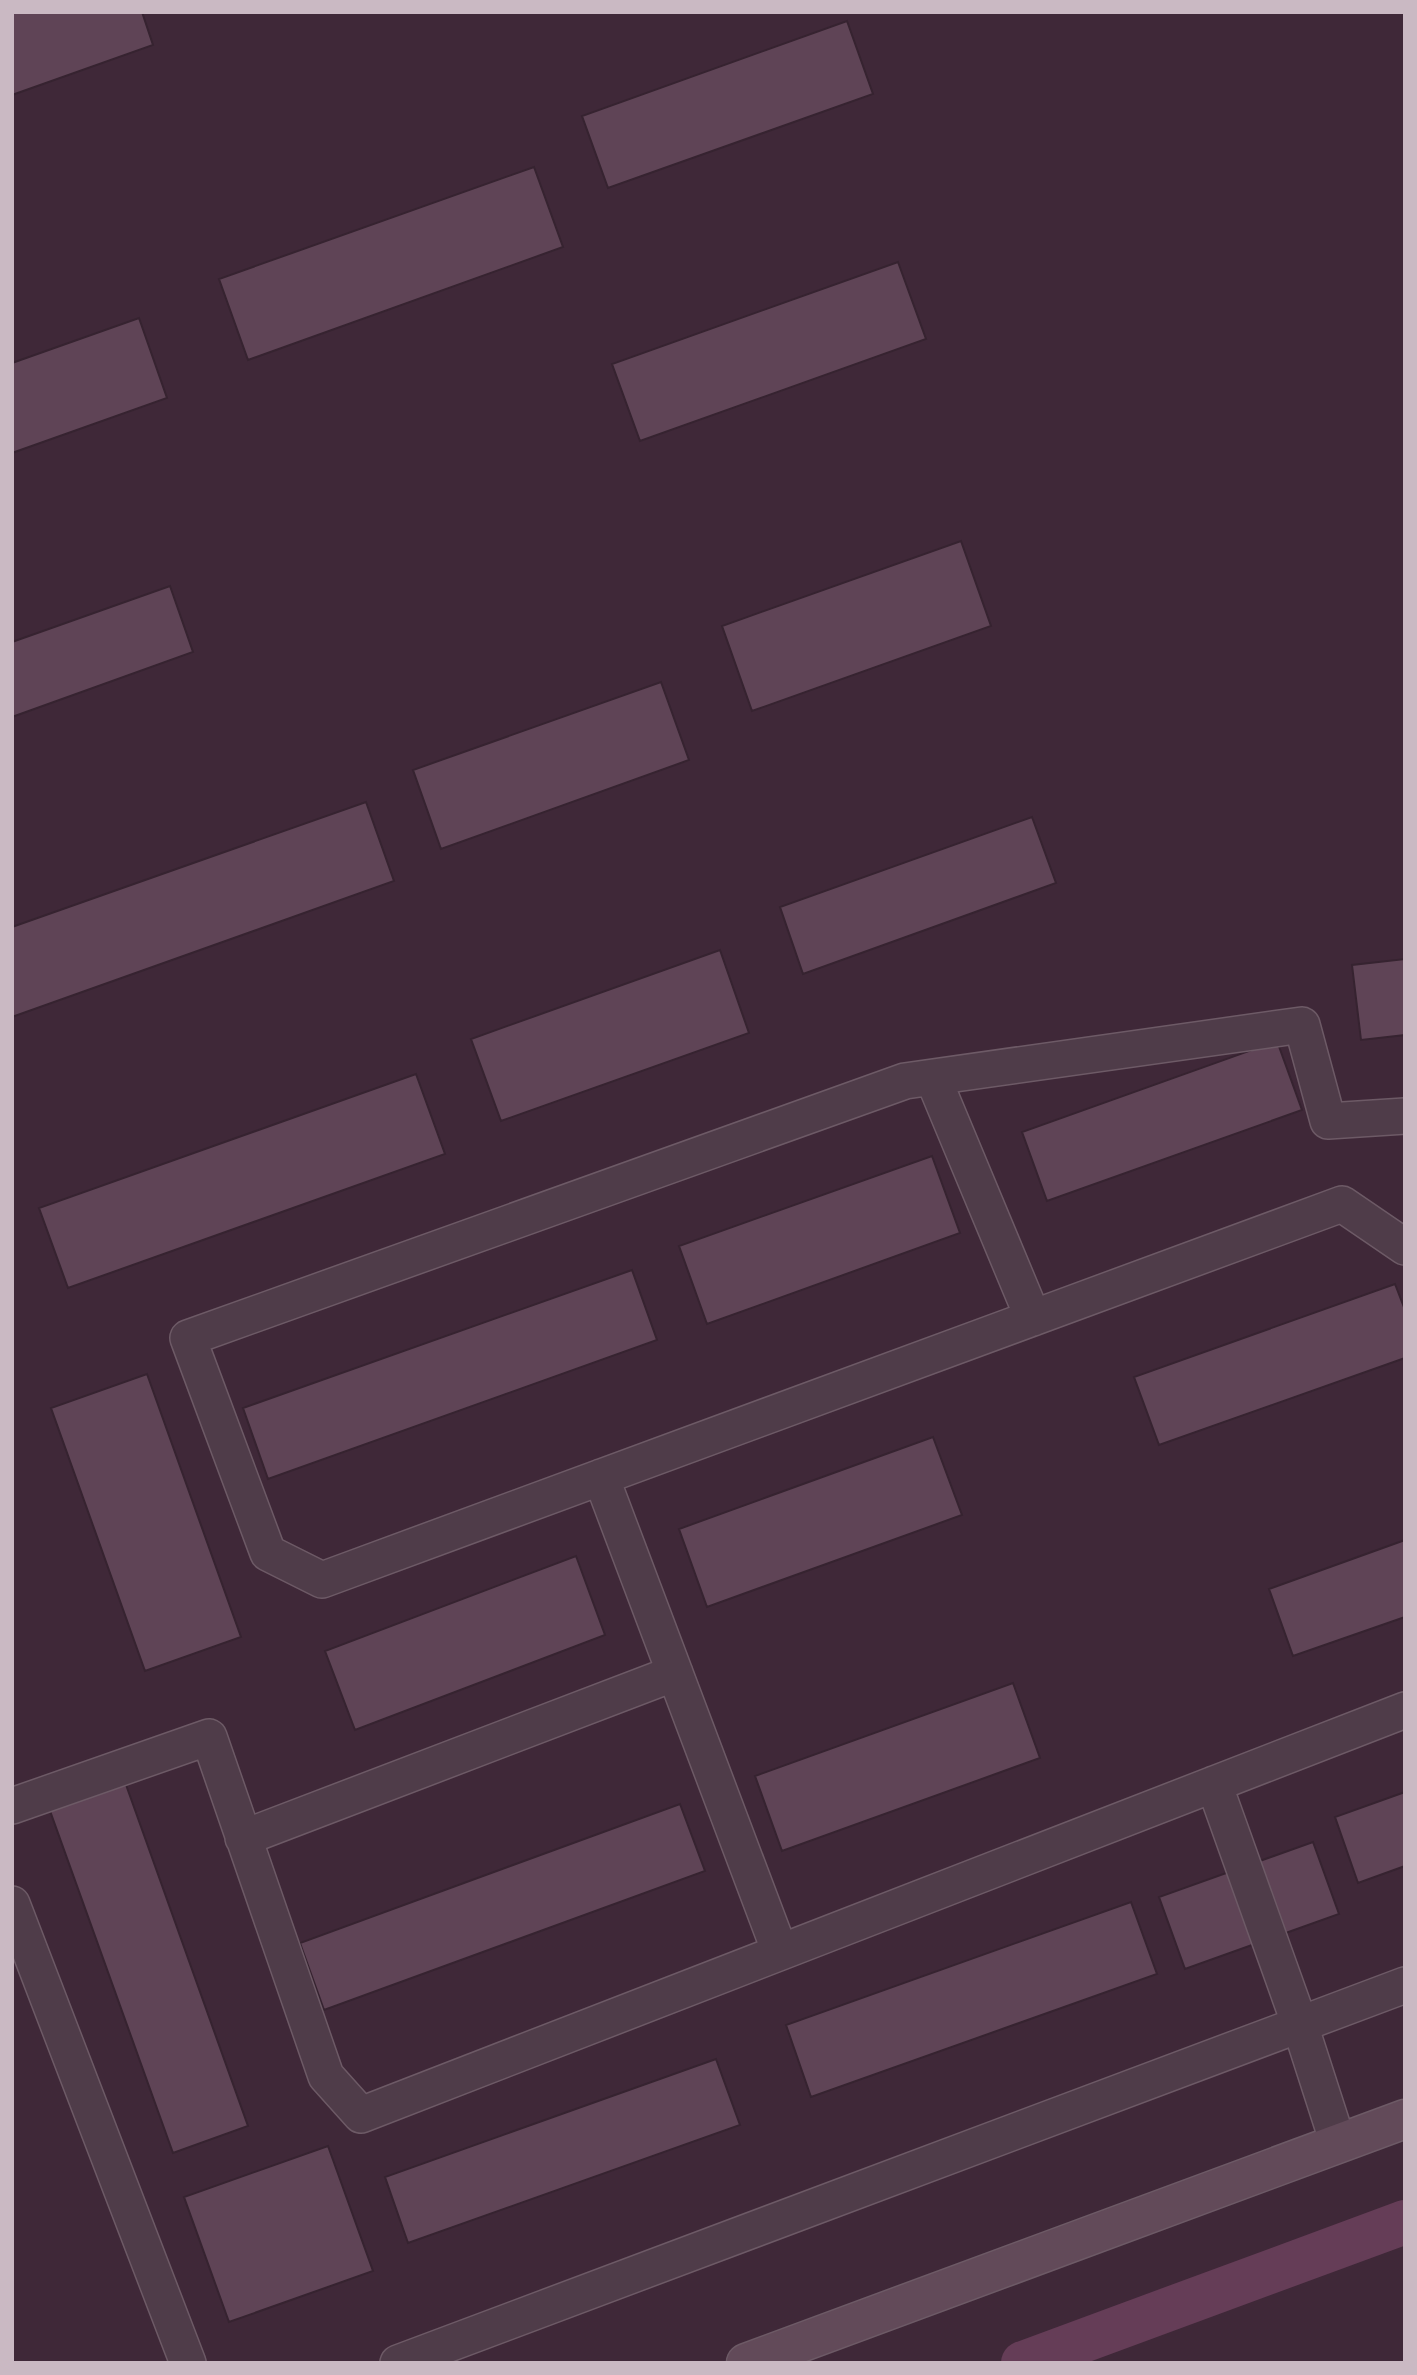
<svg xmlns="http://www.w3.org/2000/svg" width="1417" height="2375" viewBox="0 0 1417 2375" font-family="'Archivo Narrow',sans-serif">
<rect width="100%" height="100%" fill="#3f2838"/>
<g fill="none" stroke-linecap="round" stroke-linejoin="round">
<path stroke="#653d57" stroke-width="44" d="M 1023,2363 L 1405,2222"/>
</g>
<path fill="#5f4456" stroke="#362330" stroke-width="2" d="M 12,12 L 142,12 L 153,45 L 12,95 Z
M 847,21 L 873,94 L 608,188 L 582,116 Z
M 534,167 L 563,247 L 248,360 L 219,279 Z
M 898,262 L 926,339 L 640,441 L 612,364 Z
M 139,318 L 167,398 L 12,453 L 12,363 Z
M 961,541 L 991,626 L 752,711 L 722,626 Z
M 170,586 L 193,652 L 12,717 L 12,642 Z
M 661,682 L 689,760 L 441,849 L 413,770 Z
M 366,802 L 394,881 L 12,1017 L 12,927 Z
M 1032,817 L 1056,883 L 803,974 L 780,907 Z
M 720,950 L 749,1033 L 501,1121 L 471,1039 Z
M 1405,959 L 1405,1035 L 1361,1040 L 1352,965 Z
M 1277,1041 L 1302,1110 L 1047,1201 L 1022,1132 Z
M 416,1074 L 445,1154 L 68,1288 L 39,1208 Z
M 932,1156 L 960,1233 L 707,1324 L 679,1246 Z
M 632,1270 L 657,1340 L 268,1479 L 243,1408 Z
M 1395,1284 L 1405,1310 L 1405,1358 L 1159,1445 L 1134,1377 Z
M 147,1374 L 241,1637 L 145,1671 L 51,1408 Z
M 933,1437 L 962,1515 L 707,1607 L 679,1529 Z
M 1405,1540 L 1405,1617 L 1293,1656 L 1269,1589 Z
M 576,1556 L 605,1635 L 355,1730 L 325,1651 Z
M 1013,1683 L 1040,1758 L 782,1851 L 755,1776 Z
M 125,1782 L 248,2126 L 173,2153 L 49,1808 Z
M 1405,1792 L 1405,1866 L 1358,1883 L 1335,1817 Z
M 680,1804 L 705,1871 L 324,2010 L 300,1943 Z
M 1313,1842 L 1339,1914 L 1185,1969 L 1159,1897 Z
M 1131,1902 L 1157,1974 L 811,2097 L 786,2025 Z
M 716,2059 L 740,2125 L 408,2243 L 385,2177 Z
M 328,2146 L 373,2271 L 229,2322 L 184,2197 Z"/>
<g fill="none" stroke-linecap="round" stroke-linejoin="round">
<defs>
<path id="street" d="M 933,1078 L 1033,1318
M 1405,1116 L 1328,1121 L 1302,1025 L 905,1081 L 188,1338 L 268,1553 L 322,1580 L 1342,1204 L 1405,1247
M 601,1477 L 780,1952
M 1214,1784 L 1300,2025 L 1338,2143
M 12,1806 L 209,1737 L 326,2076 L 361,2115 L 1405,1710
M 243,1838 L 675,1673
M 12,1904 L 188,2363
M 398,2363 L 1405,1985"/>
<path id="secondary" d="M 746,2363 L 1405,2119"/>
</defs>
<use href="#street" stroke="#6d5a66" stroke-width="38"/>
<use href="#secondary" stroke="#6d5a66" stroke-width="41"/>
<use href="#street" stroke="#4f3c49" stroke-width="35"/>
<use href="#secondary" stroke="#624a59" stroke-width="38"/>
</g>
<rect width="1417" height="2375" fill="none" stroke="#cab9c3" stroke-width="28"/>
</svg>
